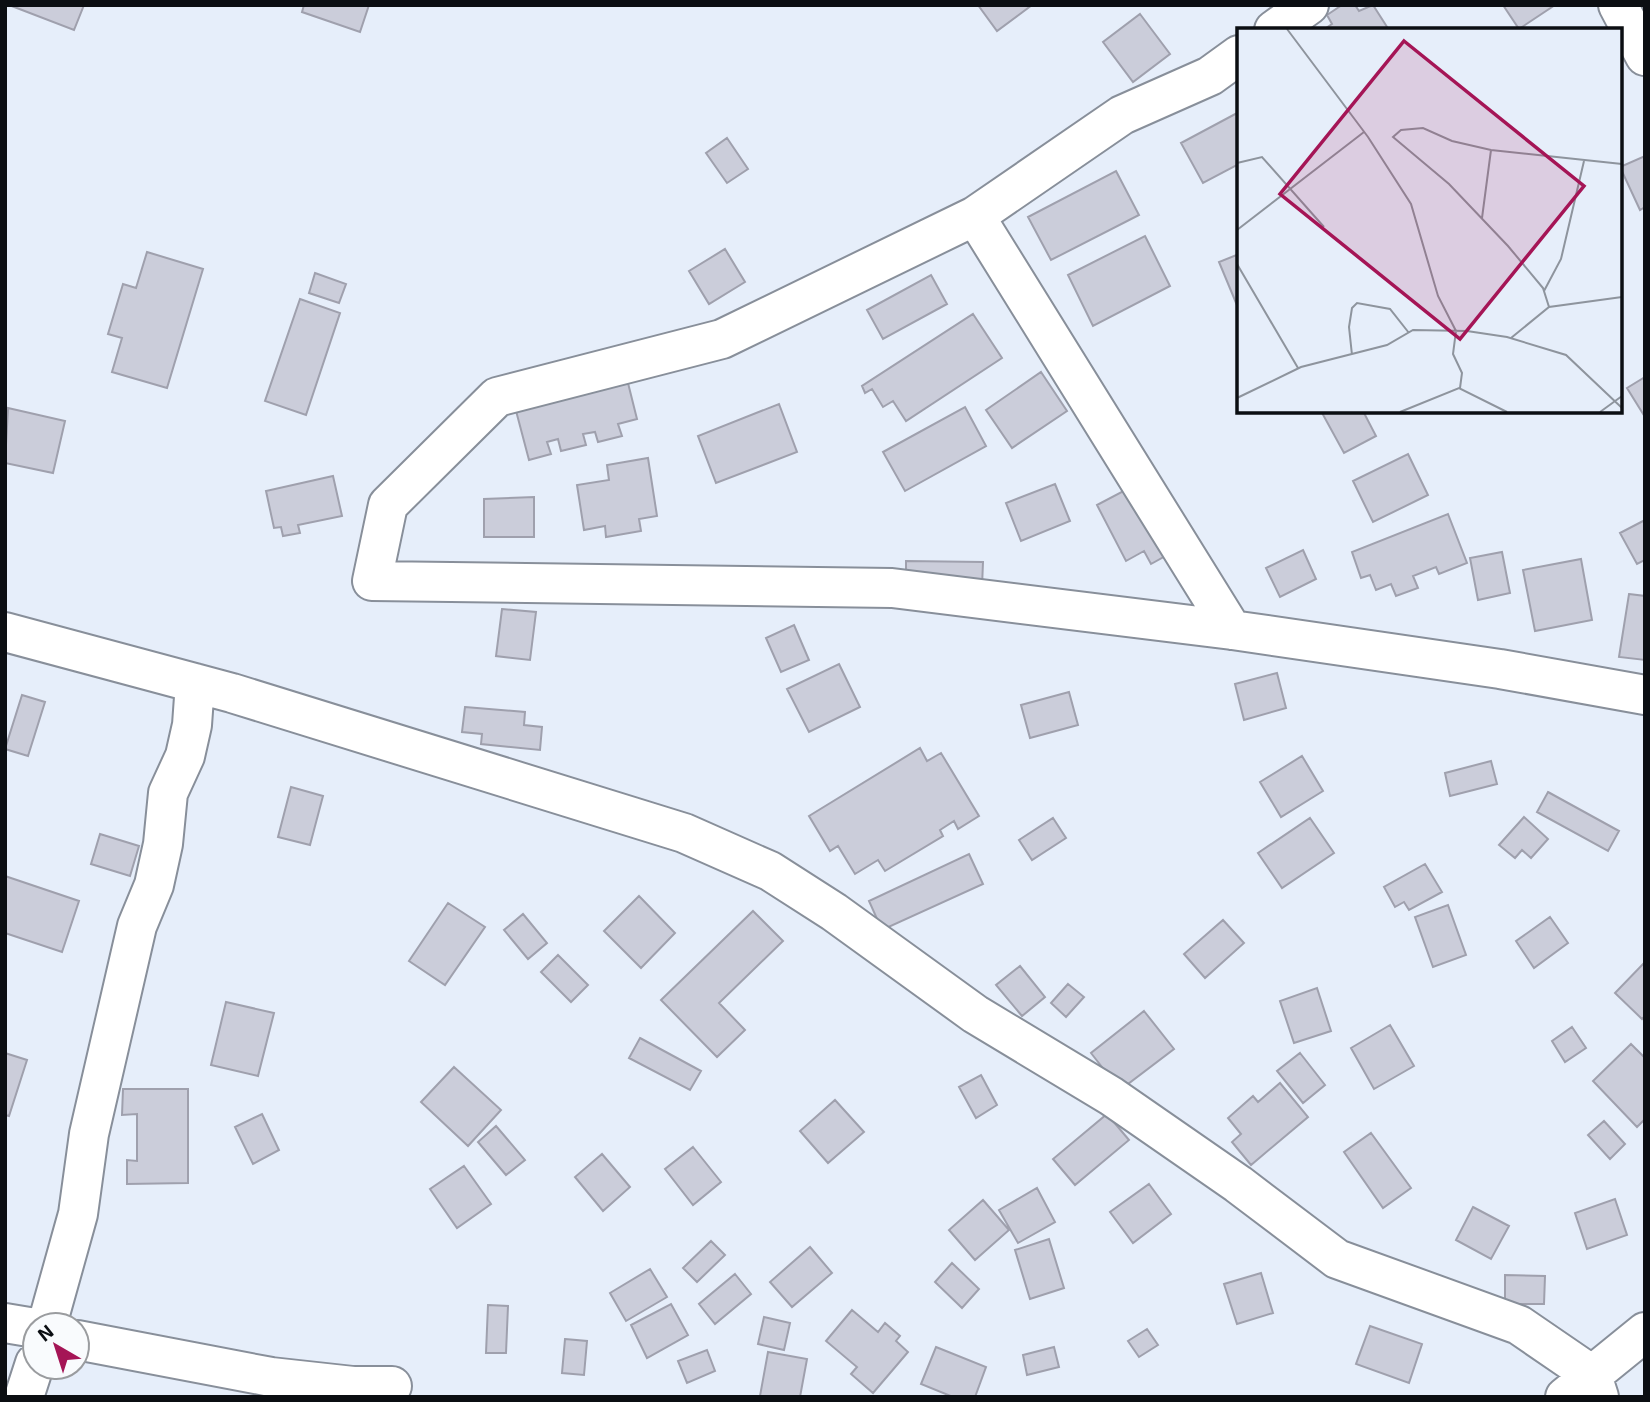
<svg xmlns="http://www.w3.org/2000/svg" width="1650" height="1402" viewBox="0 0 1650 1402" font-family="'Exo 2',sans-serif">
<rect width="100%" height="100%" fill="#e6eefa"/>
<path fill="#cbcdda" stroke="#9fa0ad" stroke-width="2" d="M 9,5 L 84,5 L 74,30 Z
M 304,5 L 369,5 L 360,32 L 302,12 Z
M 978,5 L 1032,5 L 997,31 Z
M 1342,5 L 1355,5 L 1359,11 L 1373,5 L 1389,30 L 1323,30 L 1332,24 L 1327,15 Z
M 1503,5 L 1555,5 L 1519,29 Z
M 1140,14 L 1170,54 L 1133,82 L 1103,42 Z
M 1239,112 L 1239,164 L 1203,183 L 1181,143 Z
M 727,138 L 748,169 L 727,183 L 706,153 Z
M 1645,156 L 1645,207 L 1640,210 L 1620,167 Z
M 1116,171 L 1139,215 L 1051,260 L 1028,217 Z
M 1145,236 L 1170,286 L 1093,326 L 1068,275 Z
M 725,249 L 745,282 L 709,304 L 689,271 Z
M 147,252 L 203,269 L 167,388 L 112,372 L 122,338 L 108,334 L 123,284 L 136,288 Z
M 1239,254 L 1239,310 L 1219,262 Z
M 315,273 L 346,284 L 339,303 L 309,293 Z
M 931,275 L 947,304 L 883,339 L 867,310 Z
M 300,299 L 340,313 L 306,415 L 265,401 Z
M 973,314 L 1002,358 L 906,421 L 893,401 L 883,407 L 872,389 L 865,393 L 862,386 Z
M 1041,372 L 1067,411 L 1012,448 L 986,410 Z
M 1645,377 L 1645,417 L 1627,388 Z
M 627,379 L 637,419 L 618,424 L 622,436 L 598,442 L 595,432 L 583,434 L 586,445 L 561,451 L 558,439 L 547,442 L 551,454 L 529,460 L 515,407 Z
M 779,404 L 797,452 L 716,483 L 698,436 Z
M 965,407 L 986,446 L 905,491 L 883,452 Z
M 8,408 L 65,421 L 53,473 L 5,463 Z
M 1321,411 L 1363,411 L 1376,436 L 1344,453 Z
M 1408,454 L 1428,495 L 1373,522 L 1353,481 Z
M 648,458 L 657,516 L 639,519 L 641,531 L 606,537 L 605,526 L 584,530 L 577,485 L 609,480 L 607,465 Z
M 333,476 L 342,516 L 298,525 L 300,533 L 283,536 L 281,527 L 274,528 L 266,491 Z
M 1055,484 L 1070,521 L 1021,541 L 1006,503 Z
M 1131,487 L 1167,555 L 1151,564 L 1144,551 L 1126,561 L 1097,505 Z
M 534,497 L 534,537 L 484,537 L 484,499 Z
M 1448,514 L 1467,563 L 1439,574 L 1436,567 L 1413,576 L 1418,588 L 1396,596 L 1391,584 L 1376,590 L 1370,575 L 1361,578 L 1352,552 Z
M 1645,520 L 1645,560 L 1637,564 L 1620,533 Z
M 1303,550 L 1316,579 L 1280,597 L 1266,568 Z
M 1502,552 L 1510,593 L 1478,600 L 1470,558 Z
M 1581,559 L 1592,620 L 1535,631 L 1523,570 Z
M 906,561 L 983,562 L 982,587 L 906,586 Z
M 1629,594 L 1645,596 L 1645,660 L 1619,657 Z
M 502,609 L 536,612 L 530,660 L 496,656 Z
M 794,625 L 809,660 L 781,672 L 766,638 Z
M 839,664 L 860,707 L 809,732 L 787,689 Z
M 1277,673 L 1286,708 L 1244,720 L 1235,684 Z
M 1069,692 L 1078,725 L 1030,738 L 1021,705 Z
M 22,695 L 45,702 L 28,756 L 5,749 Z
M 465,707 L 525,712 L 524,725 L 542,727 L 540,750 L 481,744 L 482,734 L 462,732 Z
M 920,748 L 927,761 L 941,753 L 979,816 L 958,829 L 954,821 L 940,830 L 943,836 L 885,871 L 878,860 L 855,874 L 838,846 L 830,851 L 809,816 Z
M 1302,756 L 1323,791 L 1281,817 L 1260,782 Z
M 1491,761 L 1497,784 L 1450,796 L 1445,773 Z
M 291,787 L 323,796 L 310,845 L 278,837 Z
M 1548,792 L 1619,831 L 1608,851 L 1537,812 Z
M 1524,817 L 1548,839 L 1531,858 L 1522,850 L 1515,858 L 1499,845 Z
M 1053,818 L 1066,838 L 1032,860 L 1019,840 Z
M 1310,818 L 1334,853 L 1282,888 L 1258,853 Z
M 100,834 L 139,846 L 130,876 L 91,864 Z
M 969,854 L 983,884 L 882,930 L 869,901 Z
M 1425,864 L 1442,892 L 1409,910 L 1404,902 L 1395,907 L 1384,887 Z
M 5,876 L 79,901 L 62,952 L 5,933 Z
M 639,896 L 675,933 L 641,968 L 604,931 Z
M 448,903 L 485,927 L 445,985 L 409,961 Z
M 1448,905 L 1466,955 L 1433,967 L 1415,917 Z
M 753,911 L 783,941 L 719,1003 L 745,1030 L 717,1057 L 661,1000 Z
M 523,914 L 547,943 L 528,959 L 504,930 Z
M 1550,917 L 1568,943 L 1534,968 L 1516,941 Z
M 1223,920 L 1244,943 L 1205,978 L 1184,954 Z
M 558,955 L 588,985 L 571,1002 L 541,972 Z
M 1645,962 L 1645,1016 L 1642,1019 L 1615,993 Z
M 1020,966 L 1045,997 L 1022,1016 L 996,985 Z
M 1068,984 L 1084,997 L 1066,1017 L 1051,1003 Z
M 1317,988 L 1331,1031 L 1294,1043 L 1280,1001 Z
M 226,1002 L 274,1013 L 258,1076 L 211,1065 Z
M 1144,1011 L 1174,1049 L 1120,1090 L 1091,1053 Z
M 1390,1025 L 1414,1066 L 1374,1089 L 1351,1048 Z
M 1572,1027 L 1586,1048 L 1565,1062 L 1552,1041 Z
M 640,1038 L 701,1071 L 690,1090 L 629,1058 Z
M 1631,1044 L 1645,1058 L 1645,1119 L 1637,1127 L 1593,1081 Z
M 5,1053 L 27,1060 L 9,1116 L 5,1115 Z
M 1300,1053 L 1325,1085 L 1303,1103 L 1277,1071 Z
M 454,1067 L 501,1110 L 468,1146 L 421,1102 Z
M 981,1075 L 997,1105 L 976,1118 L 959,1087 Z
M 1280,1083 L 1308,1117 L 1251,1165 L 1232,1142 L 1241,1134 L 1228,1118 L 1253,1096 L 1258,1102 Z
M 123,1089 L 188,1089 L 188,1183 L 127,1184 L 127,1160 L 137,1161 L 137,1114 L 122,1115 Z
M 835,1100 L 864,1132 L 828,1163 L 800,1131 Z
M 262,1114 L 279,1150 L 253,1164 L 235,1127 Z
M 1107,1114 L 1129,1140 L 1075,1185 L 1053,1159 Z
M 1604,1121 L 1625,1144 L 1610,1159 L 1588,1135 Z
M 496,1126 L 525,1160 L 506,1175 L 478,1142 Z
M 1371,1133 L 1411,1188 L 1383,1208 L 1344,1152 Z
M 693,1147 L 721,1182 L 693,1205 L 665,1169 Z
M 602,1154 L 630,1187 L 603,1211 L 575,1177 Z
M 464,1166 L 491,1204 L 457,1228 L 430,1189 Z
M 1149,1184 L 1171,1214 L 1133,1243 L 1110,1212 Z
M 1037,1188 L 1055,1222 L 1018,1243 L 999,1210 Z
M 1615,1199 L 1627,1235 L 1587,1249 L 1575,1213 Z
M 983,1200 L 1009,1230 L 975,1260 L 949,1230 Z
M 1473,1207 L 1509,1226 L 1491,1259 L 1456,1240 Z
M 1049,1239 L 1064,1288 L 1030,1299 L 1015,1250 Z
M 711,1241 L 725,1255 L 697,1282 L 683,1268 Z
M 810,1247 L 832,1273 L 792,1307 L 770,1282 Z
M 952,1263 L 979,1289 L 962,1308 L 935,1282 Z
M 650,1269 L 667,1297 L 626,1321 L 610,1293 Z
M 1261,1273 L 1273,1313 L 1237,1324 L 1224,1284 Z
M 735,1274 L 751,1294 L 715,1324 L 699,1304 Z
M 1505,1275 L 1545,1276 L 1544,1304 L 1505,1304 Z
M 671,1304 L 688,1335 L 647,1358 L 631,1325 Z
M 488,1305 L 508,1306 L 506,1353 L 486,1353 Z
M 852,1310 L 878,1332 L 885,1323 L 900,1336 L 896,1341 L 908,1352 L 873,1393 L 851,1374 L 857,1367 L 826,1341 Z
M 764,1317 L 790,1323 L 784,1350 L 758,1344 Z
M 1370,1326 L 1422,1344 L 1409,1383 L 1356,1364 Z
M 1147,1329 L 1158,1345 L 1139,1357 L 1128,1341 Z
M 565,1339 L 587,1341 L 584,1375 L 562,1373 Z
M 936,1347 L 986,1367 L 975,1397 L 953,1397 L 921,1384 Z
M 1054,1347 L 1059,1367 L 1027,1375 L 1023,1355 Z
M 707,1350 L 715,1371 L 687,1383 L 678,1361 Z
M 768,1352 L 807,1359 L 800,1397 L 760,1396 Z"/>
<g fill="none" stroke-linecap="round" stroke-linejoin="round">
<defs>
<path id="street" d="M 1618,5 L 1645,56
M 1274,30 L 1309,5
M 1239,55 L 1210,76 L 1122,115 L 975,216 L 722,339 L 497,397 L 388,505 L 372,581 L 892,588 L 1232,630 L 1500,669 L 1645,695
M 975,216 L 1232,630
M 5,632 L 232,693 L 684,833 L 770,871 L 834,912 L 975,1014 L 1111,1096 L 1238,1184 L 1337,1259 L 1519,1325 L 1592,1375 L 1599,1397
M 5,1323 L 35,1328
M 47,1325 L 78,1214 L 89,1134 L 137,926 L 154,885 L 163,844 L 168,793 L 185,756 L 192,725 L 195,683
M 77,1340 L 271,1377 L 353,1386 L 392,1386
M 24,1397 L 35,1363
M 1565,1397 L 1645,1332"/>
</defs>
<use href="#street" stroke="#888f9a" stroke-width="42"/>
<use href="#street" stroke="#fff" stroke-width="38"/>
</g>
<g transform="translate(1237 28)">
<rect width="385" height="385" fill="#e6eefa"/>
<path fill="none" stroke="#8e949d" stroke-width="2" d="M 50,1 L 131,109 L 174,176 L 201,268 L 219,303 L 216,326 L 225,345 L 223,360M 0,135 L 25,129 L 87,199M 245,190 L 254,122M 0,202 L 127,104M 0,236 L 61,340M 307,263 L 324,231 L 347,133M 312,279 L 306,260 L 271,218 L 212,156 L 156,109 L 164,102 L 186,100 L 215,113 L 254,122 L 385,136M 274,310 L 312,279 L 385,269M 115,327 L 112,299 L 115,280 L 120,275 L 153,281 L 172,305M 0,370 L 64,339 L 150,317 L 176,302 L 230,303 L 270,309 L 329,327 L 385,380M 163,384 L 222,360 L 270,384M 363,384 L 385,368"/>
<path fill="#a51556" fill-opacity="0.15" stroke="#a51556" stroke-width="3.5" d="M 167,13 L 347,158 L 223,311 L 43,166 Z"/>
<rect width="385" height="385" fill="none" stroke="#0b0e12" stroke-width="3.5"/>
</g>
<rect width="1650" height="1402" fill="none" stroke="#0b0e12" stroke-width="14"/>
<g transform="translate(56 1346) rotate(321)"><circle r="33" fill="#f9fbfd" stroke="#9a9c9f" stroke-width="2"/>
<path d="M0-5L12 26L0 18L-12 26Z" fill="#a51556"/>
<text y="-10" font-size="19" font-weight="bold" text-anchor="middle" fill="#0b0e12">N</text>
</g>
</svg>
